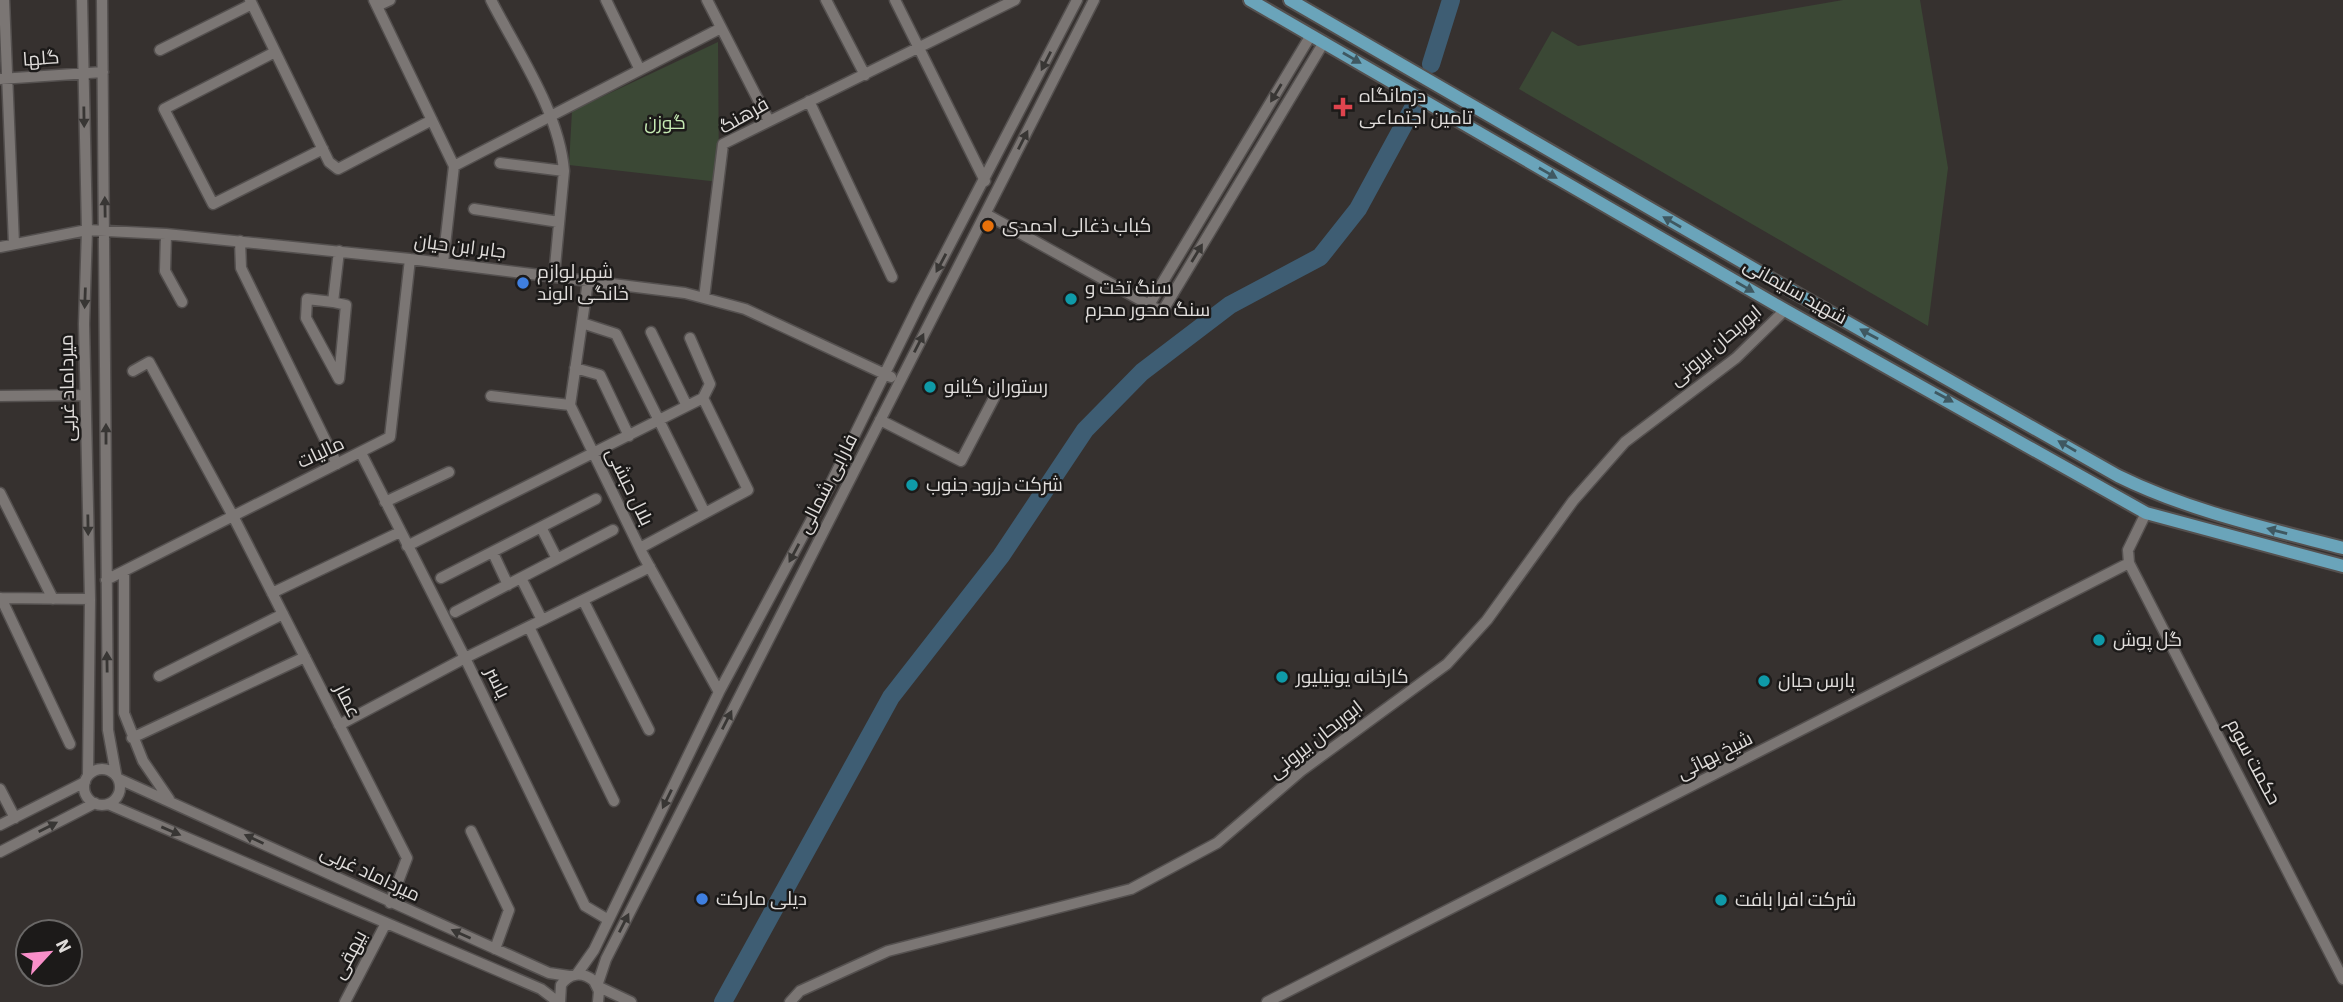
<svg xmlns="http://www.w3.org/2000/svg" width="2343" height="1002" viewBox="0 0 2343 1002" font-family="'Source Sans 3',Cairo,sans-serif">
<rect width="100%" height="100%" fill="#36312f"/>
<path fill="#3b4835" d="M 1843,0 L 1920,0 L 1948,168 L 1928,326 L 1519,89 L 1552,31 L 1578,46 Z
M 718,42 L 719,182 L 569,165 L 572,111 Z"/>
<g fill="none" stroke-linecap="round" stroke-linejoin="round">
<path stroke="#3e5d73" stroke-width="18" d="M 1431,64 L 1451,0
M 723,1002 L 891,697 L 1001,556 L 1085,430 L 1142,372 L 1230,305 L 1320,257 L 1358,209 L 1414,106"/>
<defs>
<path id="minor" d="M 4,0 L 14,244
M 82,0 L 87,230 L 84,324 L 90,599 L 88,775
M 102,0 L 108,730 L 116,774
M 250,0 L 329,162 L 338,169 L 432,120
M 374,0 L 454,166 L 443,263
M 491,0 C 518,53 559,111 564,171 L 554,277
M 606,0 L 640,70
M 707,0 L 769,121
M 826,0 L 865,75
M 895,0 L 985,181
M 377,6 L 390,0
M 160,50 L 252,4
M 275,52 L 164,109 L 213,204 L 323,149
M 0,79 L 103,72
M 809,101 L 892,277
M 500,163 L 564,171
M 454,166 L 721,28
M 474,209 L 559,222
M 986,214 L 1162,312 L 1324,42
M 166,234 L 165,271 L 182,302
M 240,241 L 241,268 L 337,464
M 0,247 L 87,230 L 166,234 L 410,259 L 685,293 L 745,309 L 891,377
M 588,281 L 570,405 L 643,555 L 719,692
M 704,298 L 723,144 L 1015,0
M 333,302 L 307,299 L 306,318 L 339,379 L 346,305 L 333,302 L 339,251
M 1149,305 L 1311,35
M 582,323 L 616,334 L 705,513
M 651,332 L 687,406
M 690,338 L 710,384 L 703,398
M 575,368 L 600,375 L 629,436
M 133,371 L 149,362 L 233,516 L 407,858 L 390,903
M 0,396 L 85,395
M 491,396 L 570,405
M 880,420 L 961,461 L 994,398
M 361,453 L 465,658 L 585,906 L 607,919
M 0,493 L 53,599
M 385,502 L 449,472
M 2146,513 L 2128,550 L 2129,563 L 2343,979
M 541,527 L 557,559
M 407,546 L 703,398 L 748,490 L 640,548
M 493,553 L 508,585
M 124,571 L 124,713 L 143,761 L 169,799
M 441,578 L 596,499
M 521,578 L 542,620
M 106,580 L 390,437 L 410,259
M 272,593 L 400,532
M 0,598 L 90,599
M 1,598 L 70,744
M 583,600 L 649,730
M 455,612 L 613,530
M 529,627 L 614,801
M 159,676 L 283,614
M 339,725 L 465,658 L 650,567
M 132,738 L 305,657
M84 787a18 18 0 1 1 36 0a18 18 0 1 1-36 0Z
M 119,779 L 549,973 L 569,976
M 0,789 L 15,818
M 108,804 L 541,989 L 558,1002
M 0,825 L 85,782
M 471,831 L 509,910 L 495,949
M 0,852 L 95,803
M 577,974 L 594,950 L 719,692 L 829,487 L 921,300 L 1077,0
M 345,1002 L 386,923
M 560,1002 L 561,985 C 569,973 582,971 594,981 L 599,991 L 598,1002
M 631,1002 L 597,986 L 606,959 L 1094,0
M 790,1002 L 800,991 L 888,951 L 1131,889 L 1217,843 L 1301,771 L 1447,664 L 1487,620 L 1573,501 L 1625,442 L 1736,358 L 1785,310
M 1267,1002 L 2129,563"/>
<path id="major" d="M 1250,0 L 1785,310 L 2146,513 L 2343,566
M 1290,0 L 1794,292 L 2118,476 C 2189,511 2266,528 2343,548"/>
</defs>
<use href="#minor" stroke="#54504f" stroke-width="13"/>
<use href="#major" stroke="#54504f" stroke-width="16"/>
<use href="#minor" stroke="#7b7674" stroke-width="10"/>
<use href="#major" stroke="#6aa4ba" stroke-width="12"/>
</g>
<defs><path id="oneway-solid" d="M-6-.8H1V-3.2L6.5 0L1 3.2V.8H-6Z" transform="scale(1.75)"/></defs>
<g fill="#3f5861">
<use href="#oneway-solid" transform="translate(1352 58) rotate(30)"/>
<use href="#oneway-solid" transform="translate(1548 173) rotate(30)"/>
<use href="#oneway-solid" transform="translate(1672 222) rotate(-150)"/>
<use href="#oneway-solid" transform="translate(1745 287) rotate(30)"/>
<use href="#oneway-solid" transform="translate(1869 334) rotate(-151)"/>
<use href="#oneway-solid" transform="translate(1944 397) rotate(29)"/>
<use href="#oneway-solid" transform="translate(2067 446) rotate(-150)"/>
<use href="#oneway-solid" transform="translate(2277 531) rotate(-165)"/>
</g>
<g fill="#383634">
<use href="#oneway-solid" transform="translate(1046 61) rotate(117)"/>
<use href="#oneway-solid" transform="translate(1276 93) rotate(121)"/>
<use href="#oneway-solid" transform="translate(84 117) rotate(89)"/>
<use href="#oneway-solid" transform="translate(1023 140) rotate(-63)"/>
<use href="#oneway-solid" transform="translate(105 207) rotate(-91)"/>
<use href="#oneway-solid" transform="translate(1197 253) rotate(-59)"/>
<use href="#oneway-solid" transform="translate(941 263) rotate(118)"/>
<use href="#oneway-solid" transform="translate(85 298) rotate(92)"/>
<use href="#oneway-solid" transform="translate(919 343) rotate(-63)"/>
<use href="#oneway-solid" transform="translate(106 434) rotate(-90)"/>
<use href="#oneway-solid" transform="translate(88 525) rotate(89)"/>
<use href="#oneway-solid" transform="translate(794 553) rotate(118)"/>
<use href="#oneway-solid" transform="translate(107 662) rotate(-91)"/>
<use href="#oneway-solid" transform="translate(727 720) rotate(-63)"/>
<use href="#oneway-solid" transform="translate(667 799) rotate(116)"/>
<use href="#oneway-solid" transform="translate(48 827) rotate(-27)"/>
<use href="#oneway-solid" transform="translate(171 831) rotate(23)"/>
<use href="#oneway-solid" transform="translate(254 839) rotate(-155)"/>
<use href="#oneway-solid" transform="translate(624 923) rotate(-63)"/>
<use href="#oneway-solid" transform="translate(461 934) rotate(-156)"/>
</g>
<path fill="#e0444e" stroke="#1c1a19" stroke-width="2.5" d="M1339.5 96.5h7v7h7v7h-7v7h-7v-7h-7v-7h7z"/>
<circle fill="#e8710a" stroke="#1c1a19" stroke-width="2.5" cx="988" cy="226" r="7"/>
<g fill="#3f7fe0" stroke="#1c1a19" stroke-width="2.5">
<circle cx="523" cy="283" r="7"/>
<circle cx="702" cy="899" r="7"/>
</g>
<g fill="#0f9aa8" stroke="#1c1a19" stroke-width="2.5">
<circle cx="1071" cy="299" r="7"/>
<circle cx="930" cy="387" r="7"/>
<circle cx="912" cy="485" r="7"/>
<circle cx="2099" cy="640" r="7"/>
<circle cx="1282" cy="677" r="7"/>
<circle cx="1764" cy="681" r="7"/>
<circle cx="1721" cy="900" r="7"/>
</g>
<g text-anchor="middle" dominant-baseline="central" stroke-width="5" stroke-linejoin="round" paint-order="stroke">
<g font-size="19" fill="#e0dddb" stroke="#1c1a19">
<text transform="translate(41 59) rotate(-4)">گلها</text>
<text transform="translate(744 116) rotate(-30)">فرهنگ</text>
<text transform="translate(460 247) rotate(7)">جابر ابن حیان</text>
<text transform="translate(1795 292) rotate(29)">شهید سلیمانی</text>
<text transform="translate(1716 346) rotate(-40)">ابوریحان بیرونی</text>
<text transform="translate(68 388) rotate(-91)">میرداماد غربی</text>
<text transform="translate(321 453) rotate(-25)">مالیات</text>
<text transform="translate(828 484) rotate(-63)">فارابی شمالی</text>
<text transform="translate(629 487) rotate(64)">بلال حبشی</text>
<text transform="translate(497 683) rotate(64)">یاسر</text>
<text transform="translate(347 701) rotate(63)">عمار</text>
<text transform="translate(1316 740) rotate(-38)">ابوریحان بیرونی</text>
<text transform="translate(1715 756) rotate(-27)">شیخ بهائی</text>
<text transform="translate(2253 762) rotate(62)">حکمت سوم</text>
<text transform="translate(370 874) rotate(25)">میرداماد غربی</text>
<text transform="translate(350 955) rotate(-62)">بیهقی</text>
</g>
<g font-size="19" fill="#e0dddb" stroke="#1c1a19" text-anchor="start">
<text x="1359" y="96">درمانگاه<tspan x="1359" dy="22">تامین اجتماعی</tspan></text>
<text x="1002" y="226">کباب ذغالی احمدی</text>
<text x="537" y="272">شهر لوازم<tspan x="537" dy="22">خانگی الوند</tspan></text>
<text x="1085" y="288">سنگ تخت و<tspan x="1085" dy="22">سنگ محور محرم</tspan></text>
<text x="944" y="387">رستوران گیانو</text>
<text x="926" y="485">شرکت دزرود جنوب</text>
<text x="2113" y="640">گل پوش</text>
<text x="1296" y="677">کارخانه یونیلیور</text>
<text x="1778" y="681">پارس حیان</text>
<text x="716" y="899">دیلی مارکت</text>
<text x="1735" y="900">شرکت افرا بافت</text>
</g>
<g font-size="19" fill="#c4e8b2" stroke="#1c1a19">
<text x="665" y="123">گوزن</text>
</g>
</g>
<g transform="translate(49 953) rotate(64)"><circle r="33" fill="#1c1a19" stroke="#6a6867" stroke-width="2"/>
<path d="M0-5L12 26L0 18L-12 26Z" fill="#f98fc9"/>
<text y="-10" font-size="19" font-weight="bold" text-anchor="middle" fill="#e0dddb">N</text>
</g>
</svg>
